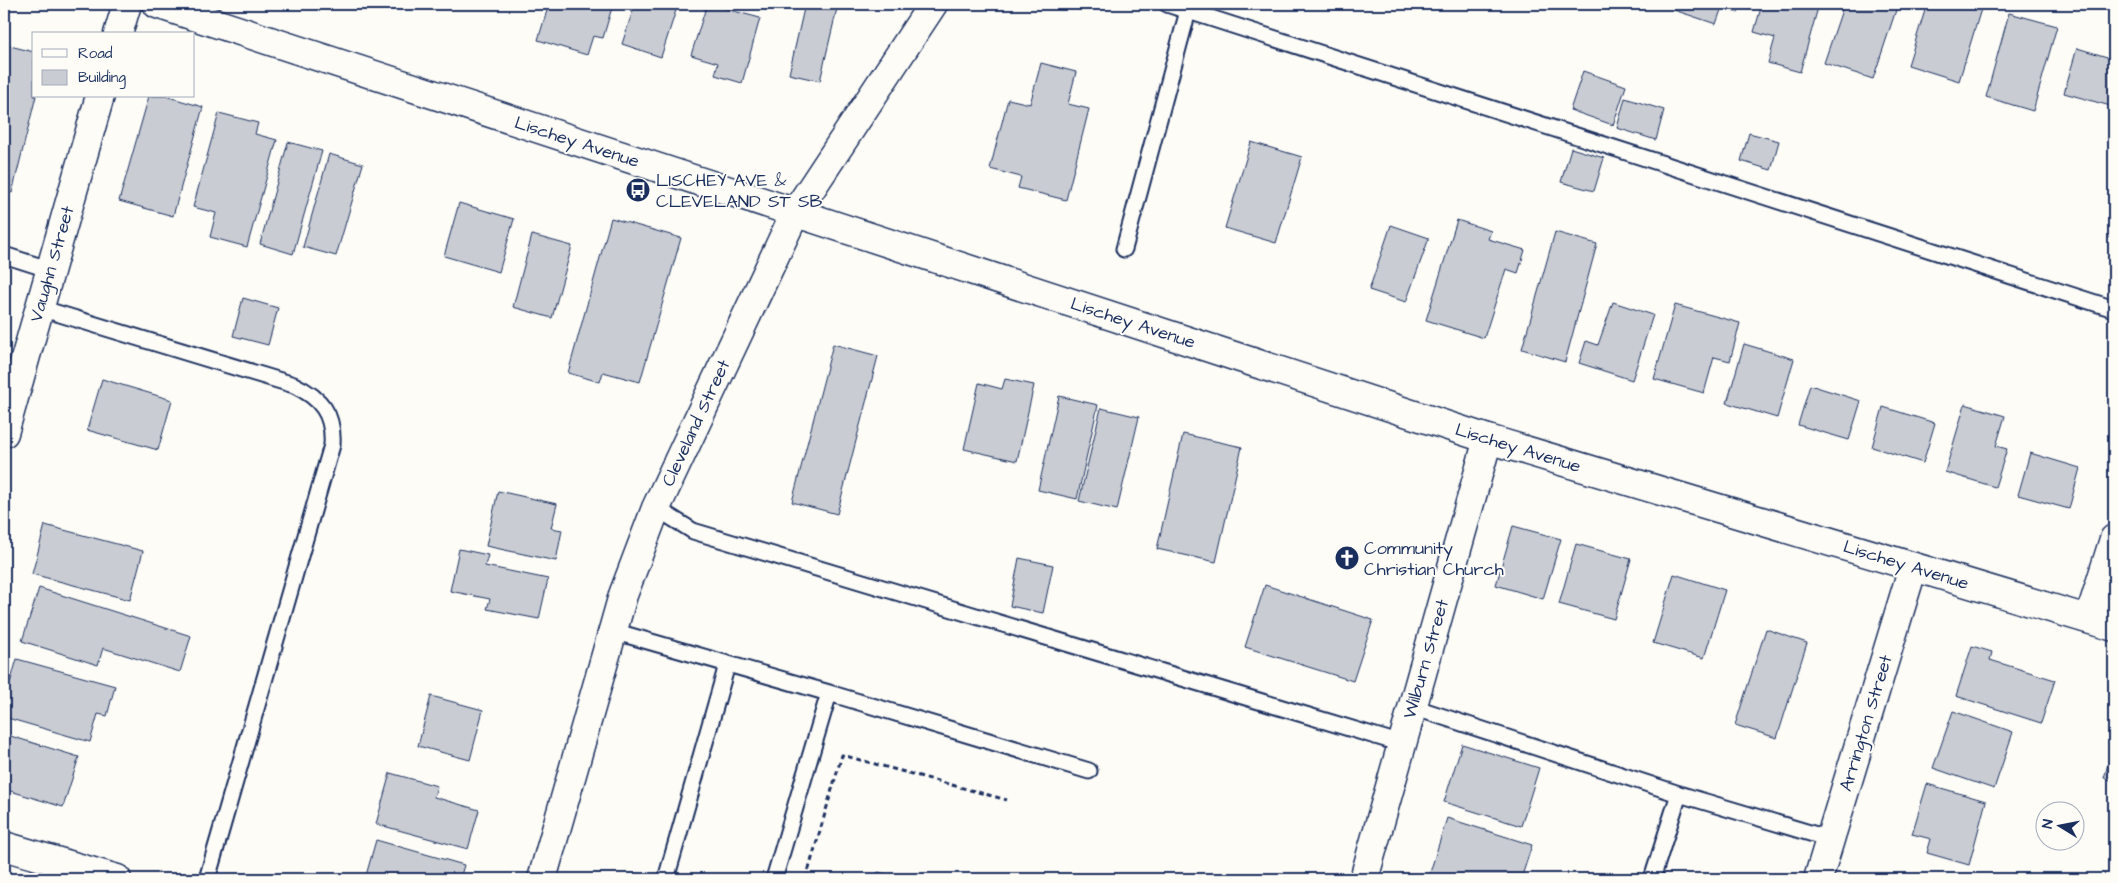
<svg xmlns="http://www.w3.org/2000/svg" width="2118" height="883" viewBox="0 0 2118 883" font-family="'Architects Daughter',sans-serif">
<rect width="100%" height="100%" fill="#fdfcf7"/>
<filter id="ink" filterUnits="userSpaceOnUse"><feTurbulence type="fractalNoise" baseFrequency=".02" numOctaves="2"/><feDisplacementMap in="SourceGraphic" scale="10" xChannelSelector="R" yChannelSelector="G"/><feConvolveMatrix kernelMatrix="1 2 1 2 8 2 1 2 1" color-interpolation-filters="sRGB"/></filter>
<g filter="url(#ink)">
<path fill="#c9ccd3" stroke="#1b2f5e" d="M 549,4 L 613,4 L 603,38 L 593,36 L 587,55 L 538,40 Z
M 635,4 L 678,4 L 661,57 L 622,44 Z
M 707,4 L 760,18 L 742,83 L 715,75 L 718,63 L 691,55 Z
M 805,4 L 838,4 L 820,81 L 789,74 Z
M 1676,4 L 1741,4 L 1738,13 L 1722,7 L 1716,24 L 1674,10 Z
M 1762,4 L 1819,4 L 1800,72 L 1768,63 L 1775,38 L 1754,32 Z
M 1844,4 L 1898,4 L 1873,79 L 1824,63 Z
M 1927,4 L 1964,4 L 1981,9 L 1959,81 L 1908,65 Z
M 2009,13 L 2057,26 L 2033,111 L 1986,97 Z
M 6,45 L 34,52 L 34,96 L 36,96 L 12,193 L 4,190 L 4,54 Z
M 2077,48 L 2114,59 L 2114,107 L 2064,93 Z
M 1041,63 L 1076,72 L 1068,104 L 1089,109 L 1066,200 L 1018,188 L 1021,177 L 990,169 L 1008,99 L 1030,104 Z
M 1583,71 L 1626,86 L 1613,125 L 1570,110 Z
M 149,96 L 165,96 L 203,107 L 173,216 L 119,201 Z
M 1625,98 L 1664,110 L 1656,140 L 1617,128 Z
M 219,113 L 258,123 L 255,134 L 277,140 L 247,247 L 210,237 L 216,213 L 193,207 Z
M 1749,133 L 1779,141 L 1771,170 L 1741,161 Z
M 288,142 L 322,151 L 293,254 L 260,244 Z
M 1251,142 L 1302,157 L 1276,243 L 1225,228 Z
M 1571,148 L 1604,158 L 1594,191 L 1561,182 Z
M 329,154 L 363,164 L 336,256 L 303,247 Z
M 459,203 L 514,219 L 499,272 L 444,256 Z
M 611,218 L 681,238 L 640,382 L 603,372 L 600,382 L 568,373 Z
M 1457,220 L 1491,231 L 1488,239 L 1525,250 L 1518,273 L 1506,269 L 1484,338 L 1426,320 Z
M 1391,225 L 1429,238 L 1406,302 L 1369,290 Z
M 1555,232 L 1597,244 L 1565,362 L 1522,349 Z
M 532,235 L 572,246 L 552,318 L 513,307 Z
M 243,298 L 278,308 L 268,345 L 233,336 Z
M 1613,302 L 1653,315 L 1632,380 L 1579,363 L 1586,341 L 1598,345 Z
M 1675,305 L 1740,323 L 1730,361 L 1714,357 L 1704,393 L 1654,379 Z
M 833,344 L 878,356 L 837,514 L 792,502 Z
M 1744,344 L 1794,359 L 1777,418 L 1727,403 Z
M 102,379 L 172,400 L 158,450 L 87,430 Z
M 1005,379 L 1034,385 L 1017,461 L 964,449 L 979,383 L 1002,389 Z
M 1810,385 L 1861,401 L 1849,440 L 1798,425 Z
M 1059,396 L 1098,405 L 1077,499 L 1038,490 Z
M 1965,404 L 2005,416 L 1996,446 L 2007,449 L 1995,487 L 1945,472 Z
M 1883,407 L 1935,423 L 1923,463 L 1872,447 Z
M 1101,408 L 1139,417 L 1117,510 L 1079,501 Z
M 1183,434 L 1242,447 L 1216,562 L 1157,549 Z
M 2030,453 L 2080,468 L 2069,509 L 2018,495 Z
M 498,491 L 557,504 L 551,528 L 562,530 L 556,561 L 486,546 Z
M 45,525 L 143,551 L 130,600 L 32,574 Z
M 1513,526 L 1561,539 L 1543,599 L 1496,585 Z
M 1576,544 L 1631,559 L 1614,619 L 1559,604 Z
M 459,549 L 488,555 L 485,566 L 548,579 L 539,619 L 487,609 L 490,599 L 450,591 Z
M 1019,558 L 1053,565 L 1043,613 L 1010,606 Z
M 1674,574 L 1725,590 L 1704,658 L 1653,643 Z
M 1265,585 L 1373,620 L 1353,681 L 1245,647 Z
M 39,588 L 191,636 L 180,672 L 103,648 L 98,665 L 22,641 Z
M 1766,629 L 1807,643 L 1777,738 L 1735,725 Z
M 1972,646 L 1992,652 L 1990,660 L 2055,680 L 2041,723 L 1956,696 Z
M 17,659 L 115,686 L 107,716 L 98,714 L 90,742 L 4,717 L 4,704 Z
M 431,696 L 483,710 L 470,760 L 418,746 Z
M 1953,711 L 2013,732 L 1994,789 L 1933,768 Z
M 4,734 L 79,757 L 63,807 L 4,789 Z
M 1462,744 L 1539,768 L 1521,826 L 1444,802 Z
M 2114,744 L 2114,781 L 2104,778 Z
M 390,773 L 437,786 L 434,797 L 479,810 L 468,849 L 376,824 Z
M 1927,784 L 1986,801 L 1969,865 L 1927,853 L 1931,839 L 1912,834 Z
M 1447,818 L 1532,845 L 1521,879 L 1428,879 Z
M 376,840 L 464,865 L 460,879 L 365,879 Z
M 878,872 L 905,879 L 875,879 Z"/>
<g fill="none" stroke-linecap="round" stroke-linejoin="round">
<defs>
<path id="lane" d="M 1167,4 L 2114,309
M 1124,249 L 1188,11
M 4,255 L 51,270
M 40,308 L 294,385 C 321,398 334,414 332,445 L 207,879
M 656,508 L 693,531 L 1402,744
M 613,631 L 829,693 L 774,879
M 829,693 L 1089,771
M 1413,707 L 1679,794 L 1830,839
M 666,879 L 727,665
M 1652,879 L 1679,794"/>
<path id="street" d="M 118,34 L 127,4
M 4,433 L 100,96
M 2089,619 L 2114,539
M 4,846 L 117,879
M 1364,879 L 1488,439
M 1818,879 L 1913,567"/>
<path id="secondary" d="M 157,4 L 1488,439 L 2114,627
M 542,879 L 623,595 L 656,508 L 795,213 L 933,4"/>
</defs>
<use href="#lane" stroke="#1b2f5e" stroke-width="19"/>
<use href="#street" stroke="#1b2f5e" stroke-width="31"/>
<use href="#secondary" stroke="#1b2f5e" stroke-width="31"/>
<path stroke="#1b2f5e" stroke-width="3" stroke-dasharray="5 4" stroke-linecap="butt" d="M 806,879 L 842,755 L 1007,800"/>
<use href="#lane" stroke="#fdfcf7" stroke-width="15"/>
<use href="#street" stroke="#fdfcf7" stroke-width="28"/>
<use href="#secondary" stroke="#fdfcf7" stroke-width="28"/>
</g>
</g>
<defs>
<symbol id="bus-disc" viewBox="-11 -11 22 22"><circle r="9.5" fill="#1b2f5e" stroke="#fdfcf7"/><path d="M-5-6H5V4H4V6H2V4H-2V6H-4V4H-5ZM-3.5-4V0h7V-4ZM-3.5 1.2v1.5H-2V1.2ZM2 1.2v1.5H3.5V1.2Z" fill="#fff"/></symbol>
<symbol id="church-disc" viewBox="-11 -11 22 22"><circle r="9.5" fill="#1b2f5e" stroke="#fdfcf7"/><path d="M-1.2-6h2.4v3.5h3.3v2.4h-3.3V6h-2.4V-.1h-3.3v-2.4h3.3Z" fill="#fff"/></symbol>
</defs>
<g fill-rule="evenodd">
<use href="#bus-disc" x="624" y="176" width="28" height="28"/>
<use href="#church-disc" x="1333" y="544" width="28" height="28"/>
</g>
<g text-anchor="middle" dominant-baseline="central" stroke-width="4" stroke-linejoin="round" paint-order="stroke">
<g font-size="18" fill="#1b2f5e" stroke="#fdfcf7">
<text transform="translate(577 142) rotate(18)">Lischey Avenue</text>
<text transform="translate(52 264) rotate(-74)">Vaughn Street</text>
<text transform="translate(1133 323) rotate(18)">Lischey Avenue</text>
<text transform="translate(696 423) rotate(-65)">Cleveland Street</text>
<text transform="translate(1518 448) rotate(17)">Lischey Avenue</text>
<text transform="translate(1906 565) rotate(17)">Lischey Avenue</text>
<text transform="translate(1426 659) rotate(-74)">Wilburn Street</text>
<text transform="translate(1866 723) rotate(-73)">Arrington Street</text>
</g>
<g font-size="18" fill="#1b2f5e" stroke="#fdfcf7" text-anchor="start">
<text x="656" y="180">LISCHEY AVE &amp;<tspan x="656" dy="21">CLEVELAND ST SB</tspan></text>
<text x="1364" y="548">Community<tspan x="1364" dy="21">Christian Church</tspan></text>
</g>
</g>
<rect width="2118" height="883" fill="none" stroke="#fdfcf7" stroke-width="20"/>
<rect x="10" y="10" width="2098" height="863" fill="none" stroke="#1b2f5e" stroke-width="2" filter="url(#ink)"/>
<rect x="32" y="32" width="162" height="65" fill="#fdfcf7" stroke="#a3aaba"/>
<rect x="42" y="49" width="25" height="8" fill="#fdfcf7" stroke="#a3aaba"/>
<text x="78" y="58" font-size="15" fill="#1b2f5e">Road</text>
<rect x="42" y="70" width="25" height="15" fill="#c9ccd3" stroke="#a3aaba"/>
<text x="78" y="82" font-size="15" fill="#1b2f5e">Building</text>
<g transform="translate(2060 826) rotate(280)"><circle r="24" fill="#fdfcf7" stroke="#a3aaba"/>
<path d="M0-4L9 19L0 12L-9 19Z" fill="#1b2f5e"/>
<text y="-8" font-size="14" font-weight="bold" text-anchor="middle" fill="#1b2f5e">N</text>
</g>
</svg>
